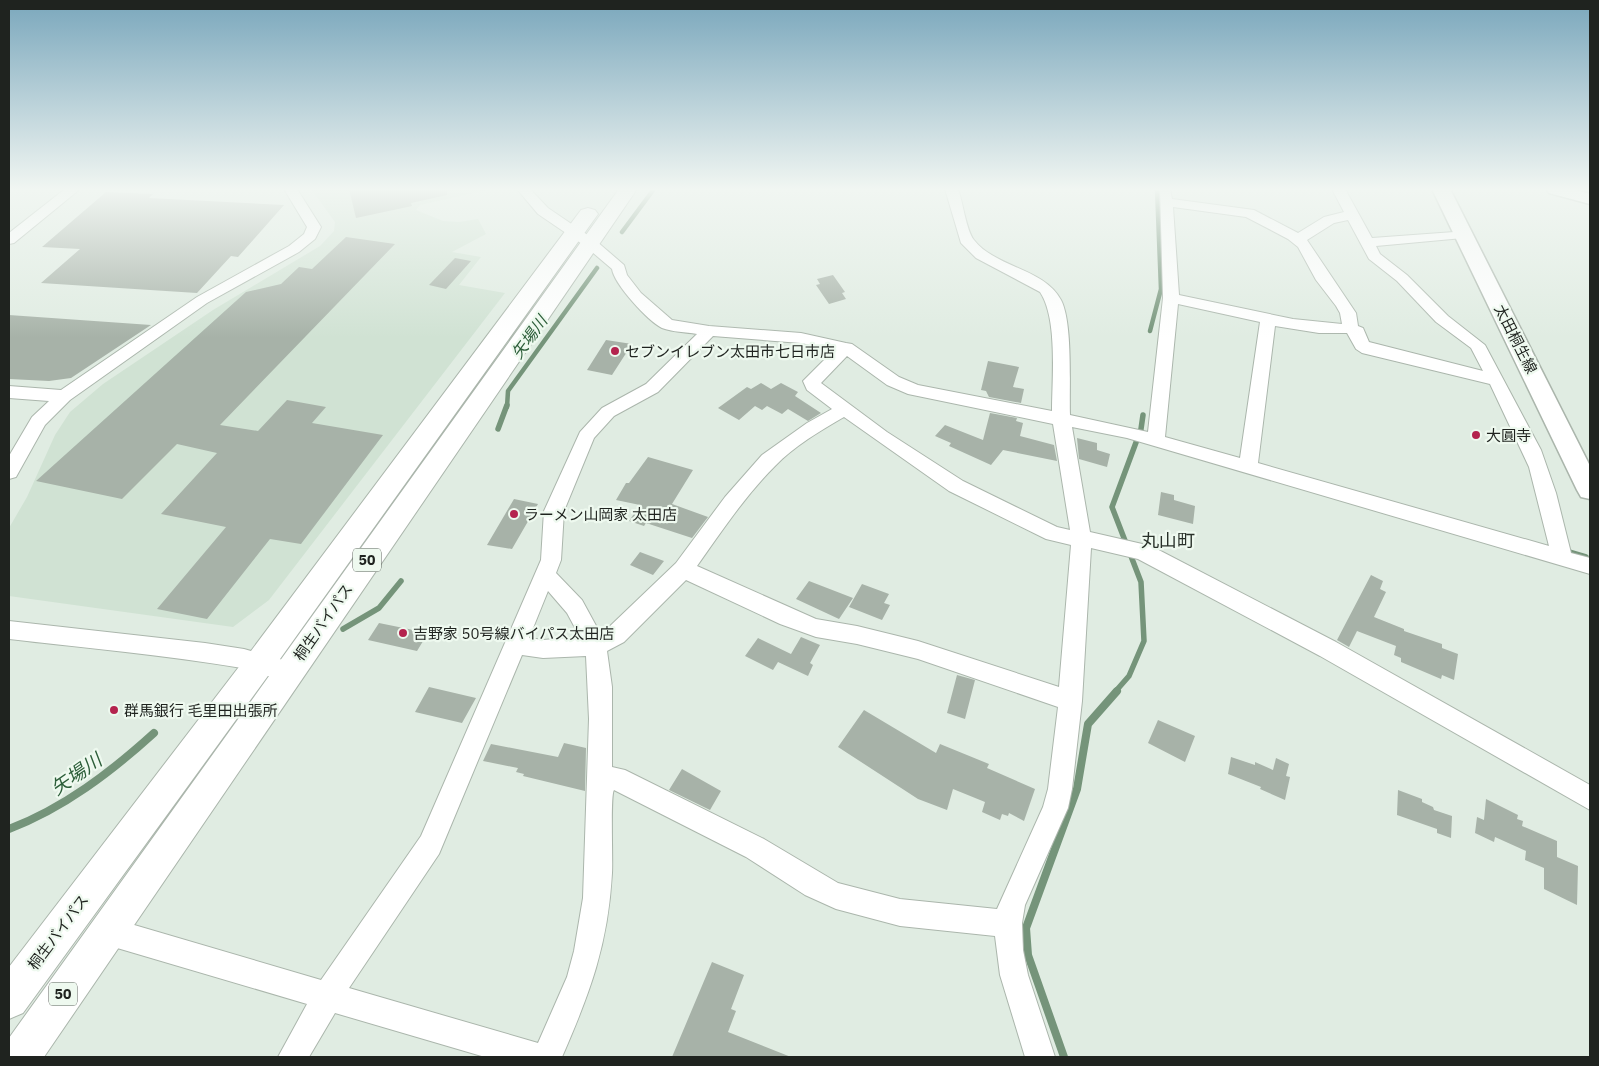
<svg xmlns="http://www.w3.org/2000/svg" width="1599" height="1066" viewBox="0 0 1599 1066" font-family="'IBM Plex Sans','Noto Sans JP',sans-serif">
<rect width="100%" height="100%" fill="#e0ece2"/>
<path fill="#d0e2d3" d="M 311,189 L 492,189 L 420,205 L 416,210 L 443,221 L 459,222 L 478,219 L 486,234 L 452,252 L 481,257 L 459,285 L 505,293 L 269,600 L 233,627 L 9,596 L 9,528 L 27,497 L 55,435 L 70,412 L 103,384 L 213,310 L 320,246 L 334,231 L 335,222 Z"/>
<g fill="none" stroke-linecap="round" stroke-linejoin="round">
<path stroke="#75947a" stroke-width="4.5" d="M 622,232 L 654,189
M 1150,331 L 1161,289 L 1157,189
M 507,407 L 508,391 L 597,268"/>
<path stroke="#75947a" stroke-width="5.5" d="M 498,429 L 507,405
M 1569,552 L 1586,557
M 343,629 L 379,608 L 401,581
M 1115,692 L 1129,676 L 1144,641 L 1141,582 L 1112,507 L 1141,429 L 1143,415"/>
<path stroke="#75947a" stroke-width="8" d="M 9,829 C 64,808 111,772 154,733
M 1064,1057 L 1028,955 L 1026,928 L 1077,789 L 1088,724 L 1117,691"/>
</g>
<path fill="#a7b2a8" d="M 349,189 L 447,189 L 447,195 L 411,203 L 412,206 L 356,218 Z
M 106,192 L 153,194 L 149,198 L 284,205 L 238,257 L 231,256 L 197,293 L 41,283 L 80,249 L 42,247 Z
M 346,237 L 395,244 L 220,425 L 258,431 L 287,400 L 326,407 L 312,423 L 383,435 L 301,544 L 270,539 L 207,619 L 157,609 L 226,527 L 161,514 L 217,453 L 177,444 L 122,499 L 36,481 L 246,292 L 281,284 L 299,267 L 312,269 Z
M 455,258 L 471,261 L 446,289 L 429,285 Z
M 833,275 L 845,292 L 842,293 L 846,299 L 829,304 L 816,285 L 820,284 L 817,279 Z
M 9,315 L 151,325 L 71,378 L 49,381 L 9,379 Z
M 606,340 L 632,344 L 612,375 L 587,370 Z
M 988,361 L 1019,367 L 1013,387 L 1024,389 L 1021,403 L 989,397 L 986,391 L 981,390 Z
M 761,383 L 771,389 L 781,383 L 798,392 L 795,396 L 821,413 L 808,421 L 788,409 L 782,414 L 767,406 L 762,410 L 755,406 L 739,420 L 718,408 L 747,387 L 751,389 Z
M 990,413 L 1017,418 L 1016,421 L 1023,423 L 1020,436 L 1054,445 L 1057,461 L 1003,450 L 991,465 L 949,446 L 951,443 L 935,436 L 945,425 L 983,440 Z
M 1077,438 L 1097,443 L 1097,450 L 1110,454 L 1107,467 L 1079,459 Z
M 648,457 L 693,470 L 672,504 L 708,517 L 692,538 L 646,523 L 644,526 L 629,521 L 640,505 L 616,500 L 626,483 L 629,483 Z
M 1161,492 L 1174,495 L 1174,500 L 1195,506 L 1193,524 L 1158,515 Z
M 514,499 L 538,504 L 512,549 L 487,545 Z
M 640,552 L 664,561 L 653,575 L 630,565 Z
M 1371,575 L 1383,581 L 1380,589 L 1386,592 L 1374,617 L 1404,629 L 1404,631 L 1442,644 L 1442,648 L 1458,654 L 1454,680 L 1442,675 L 1441,679 L 1401,662 L 1401,658 L 1394,655 L 1396,646 L 1357,631 L 1349,647 L 1337,640 Z
M 809,581 L 853,598 L 839,619 L 796,599 Z
M 862,584 L 889,594 L 884,603 L 890,605 L 882,620 L 849,607 Z
M 379,623 L 428,633 L 417,651 L 368,640 Z
M 801,637 L 820,645 L 810,663 L 813,665 L 808,676 L 778,662 L 773,670 L 745,656 L 758,638 L 791,654 Z
M 957,675 L 975,680 L 965,719 L 947,713 Z
M 429,687 L 476,698 L 462,723 L 415,712 Z
M 864,710 L 936,753 L 940,744 L 989,764 L 987,768 L 1035,789 L 1024,821 L 1009,813 L 1008,816 L 1002,814 L 1000,820 L 982,812 L 985,802 L 953,789 L 947,810 L 918,799 L 838,747 Z
M 1158,720 L 1195,736 L 1185,762 L 1148,743 Z
M 564,743 L 586,748 L 585,791 L 523,776 L 524,774 L 516,772 L 518,768 L 483,761 L 491,744 L 558,757 Z
M 1231,757 L 1255,765 L 1255,762 L 1273,770 L 1276,758 L 1289,764 L 1286,776 L 1290,777 L 1285,800 L 1260,789 L 1261,787 L 1228,774 Z
M 682,769 L 721,791 L 710,810 L 669,790 Z
M 1398,790 L 1422,799 L 1422,802 L 1433,807 L 1434,810 L 1452,816 L 1451,838 L 1437,833 L 1437,829 L 1397,815 Z
M 1486,799 L 1518,815 L 1517,819 L 1523,821 L 1522,826 L 1557,841 L 1557,857 L 1578,866 L 1577,905 L 1544,889 L 1544,868 L 1525,860 L 1526,851 L 1495,837 L 1494,842 L 1475,833 L 1477,817 L 1484,820 Z
M 712,962 L 744,975 L 731,1009 L 736,1011 L 728,1032 L 791,1057 L 672,1057 Z"/>
<g fill="none" stroke-linecap="round" stroke-linejoin="round">
<defs>
<path id="minor" d="M 65,189 L 80,189 L 14,243 L 9,244 L 9,233 Z
M 284,189 L 297,189 L 321,227 L 315,239 L 299,252 L 207,303 L 70,400 L 45,425 L 16,477 L 9,479 L 9,456 L 32,417 L 49,401 L 9,398 L 9,386 L 61,390 L 197,297 L 289,246 L 304,234 L 307,227 Z
M 517,189 L 530,189 L 548,208 L 595,240 L 624,265 L 627,275 L 641,293 L 672,320 L 709,326 L 801,333 L 846,343 L 852,344 L 899,377 L 918,385 L 1052,411 C 1052,378 1058,319 1040,292 L 976,258 L 961,243 L 945,189 L 958,189 C 963,202 966,230 974,240 C 996,268 1044,268 1061,300 C 1073,323 1069,387 1070,415 L 1148,432 L 1163,298 L 1160,189 L 1170,189 L 1172,199 L 1254,210 L 1298,233 L 1324,217 L 1344,212 L 1332,189 L 1345,189 L 1372,238 L 1468,231 L 1470,234 L 1468,237 L 1463,238 L 1376,246 L 1380,254 L 1407,275 L 1448,316 L 1485,345 L 1541,450 L 1556,493 L 1571,553 L 1590,558 L 1590,574 L 1127,438 L 1072,427 L 1090,532 L 1151,546 L 1336,642 L 1590,785 L 1590,810 L 1320,656 L 1138,559 L 1091,548 L 1082,701 L 1072,789 L 1068,808 L 1025,905 L 1022,923 L 1023,950 L 1028,975 L 1055,1057 L 1025,1057 L 1000,975 L 995,936 L 900,926 L 836,909 L 805,895 L 746,857 L 614,790 C 610,795 613,860 612,873 C 608,945 590,993 562,1057 L 485,1057 L 335,1013 L 309,1057 L 278,1057 L 307,1004 L 107,945 L 97,941 L 93,931 L 97,921 L 107,917 L 321,980 L 421,836 L 541,560 L 544,511 L 580,432 L 602,408 L 646,384 L 697,334 C 686,332 672,332 662,328 C 648,321 614,284 612,269 L 585,246 L 538,214 ZM 1173,207 L 1246,217 L 1288,239 L 1298,247 L 1316,280 L 1336,306 L 1340,313 L 1342,324 L 1293,319 L 1179,295 ZM 1348,220 L 1369,259 L 1397,281 L 1436,322 L 1471,348 L 1483,371 L 1369,342 L 1363,328 L 1358,326 L 1356,313 L 1307,240 L 1334,223 ZM 1178,304 L 1260,322 L 1240,458 L 1165,437 ZM 1275,326 L 1319,333 L 1347,333 L 1356,349 L 1362,353 L 1490,384 L 1529,467 L 1549,546 L 1258,463 ZM 713,336 L 801,343 L 834,350 L 803,381 L 807,390 L 832,409 L 807,423 L 762,455 L 725,497 L 676,563 L 608,628 L 600,633 L 582,600 L 556,573 L 561,560 L 564,511 L 594,438 L 614,416 L 658,392 ZM 847,356 L 887,385 L 908,394 L 1053,424 L 1070,530 L 1057,527 L 963,481 L 887,432 L 821,383 ZM 844,417 L 949,491 L 1046,539 L 1071,545 L 1059,687 L 918,641 L 857,626 L 816,619 L 697,566 C 721,532 745,496 775,466 C 794,446 820,431 844,417 ZM 686,580 L 780,624 L 816,637 L 857,644 L 918,659 L 1058,707 L 1048,789 L 1043,807 L 997,909 L 900,899 L 838,883 L 764,839 L 625,770 L 612,767 L 612,687 L 607,651 L 624,642 ZM 548,591 L 567,613 L 580,637 L 543,640 L 529,638 ZM 522,655 L 543,658 L 586,656 L 589,719 L 583,898 L 574,951 L 567,977 L 538,1043 L 349,988 L 439,854 Z
M 9,621 L 205,643 L 244,649 L 297,664 L 300,671 L 297,678 C 280,684 259,671 242,668 C 165,655 86,648 9,639 Z"/>
<path id="major" d="M 1432,189 L 1450,189 L 1590,466 L 1590,499 L 1581,497 L 1577,490 Z
M 1546,189 L 1573,189 L 1590,194 L 1590,204 L 1549,193 Z"/>
<path id="highway" d="M 619,189 L 637,189 L 44,1057 L 9,1057 L 9,1038 Z
M 588,208 L 595,210 L 598,214 L 270,673 L 23,1013 L 9,1019 L 9,967 L 248,655 L 581,210 Z"/>
</defs>
<use href="#minor" stroke="#abb6ac" stroke-width="2"/>
<use href="#major" stroke="#abb6ac" stroke-width="3"/>
<use href="#highway" stroke="#abb6ac" stroke-width="2"/>
<use href="#minor" fill="#fff" fill-rule="evenodd"/>
<use href="#major" fill="#fff" fill-rule="evenodd"/>
<use href="#highway" fill="#fff" fill-rule="evenodd"/>
</g>
<linearGradient id="sky" x2="0" y2="1"><stop stop-color="#7aa7bc"/><stop offset="0.56" stop-color="#f1f6f2"/><stop offset="1" stop-color="#f1f6f2" stop-opacity="0"/></linearGradient>
<rect width="1599" height="338" fill="url(#sky)"/>
<g fill="#b4234e" stroke="#eef9ef" stroke-width="2">
<circle cx="615" cy="351" r="5"/>
<circle cx="1476" cy="435" r="5"/>
<circle cx="514" cy="514" r="5"/>
<circle cx="403" cy="633" r="5"/>
<circle cx="114" cy="710" r="5"/>
</g>
<g text-anchor="middle" dominant-baseline="central" stroke-width="4.5" stroke-linejoin="round" paint-order="stroke">
<g fill="#eef9ef" stroke="#5d635d" stroke-width="1">
<rect x="353" y="548.5" width="28" height="23" rx="4"/>
<rect x="49" y="982.5" width="28" height="23" rx="4"/>
</g>
<g font-size="14" font-weight="bold" fill="#1f231f">
<text x="367" y="560">50</text>
<text x="63" y="994">50</text>
</g>
<g font-size="15" fill="#1f231f" stroke="#eef9ef">
<text transform="translate(1516 339) rotate(63)">太田桐生線</text>
<text transform="translate(323 622) rotate(-55)">桐生バイパス</text>
<text transform="translate(58 932) rotate(-53)">桐生バイパス</text>
</g>
<g font-size="15" fill="#1f231f" stroke="#eef9ef" text-anchor="start">
<text x="625" y="351">セブンイレブン太田市七日市店</text>
<text x="1486" y="435">大圓寺</text>
<text x="524" y="514">ラーメン山岡家 太田店</text>
<text x="413" y="633">吉野家 50号線バイパス太田店</text>
<text x="124" y="710">群馬銀行 毛里田出張所</text>
</g>
<g font-size="16" font-style="italic" fill="#2c5e39" stroke="#eef9ef">
<text transform="translate(529 337) rotate(-54)">矢場川</text>
</g>
<g font-size="18" fill="#29312a" stroke="#eef9ef">
<text x="1168" y="540">丸山町</text>
</g>
<g font-size="19" font-style="italic" fill="#2c5e39" stroke="#eef9ef">
<text transform="translate(76 774) rotate(-35)">矢場川</text>
</g>
</g>
<rect width="1599" height="1066" fill="none" stroke="#1f231f" stroke-width="20"/>
</svg>
